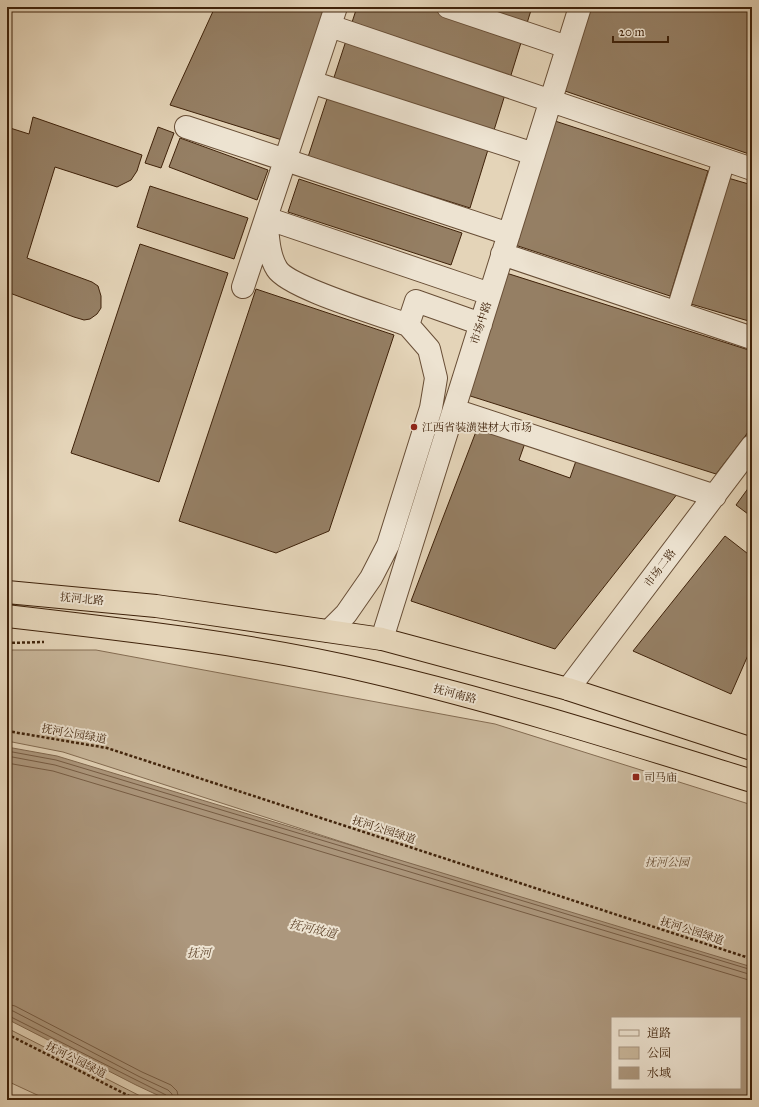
<svg xmlns="http://www.w3.org/2000/svg" width="759" height="1107" viewBox="0 0 759 1107" font-family="'IM FELL Great Primer','Noto Serif SC',serif">
<rect width="100%" height="100%" fill="#e4d4b8"/>
<filter id="stains"><feTurbulence type="fractalNoise" baseFrequency=".005" numOctaves="4"/><feColorMatrix values="0 0 0 0 .2 0 0 0 0 .09 0 0 0 0 .02 0 0 0 .5 -.17"/></filter>
<radialGradient id="worn" r=".72"><stop offset=".6" stop-color="#630" stop-opacity="0"/><stop offset="1" stop-color="#630" stop-opacity=".3"/></radialGradient>
<path fill="#c8b69a" stroke="#846c52" d="M 7,650 L 96,650 L 495,724 L 752,805 L 752,974 L 63,752 L 7,741 Z
M 7,1028 L 148,1100 L 48,1100 L 7,1081 Z"/>
<path fill="#ac977d" stroke="#80684f" fill-rule="evenodd" d="M 7,747 L 57,756 L 752,967 L 752,1100 L 168,1100 L 136,1085 L 7,1019 ZM 612,1018 L 740,1018 L 740,1088 L 612,1088 Z"/>
<g fill="none" stroke-linecap="round" stroke-linejoin="round">
<path stroke="#765c44" stroke-width="1" d="M 7,751 L 56,760 L 752,970
M 7,756 L 55,765 L 752,975
M 7,763 L 53,771 L 752,981
M 7,1004 L 15,1006 L 142,1072 L 171,1085 L 177,1091 L 179,1100
M 7,1010 L 13,1011 L 140,1077 L 168,1090 L 172,1094 L 173,1100
M 7,1015 L 166,1095 L 168,1100"/>
</g>
<path fill="#957f64" stroke="#3f220a" d="M 215,7 L 326,7 L 282,140 L 170,105 Z
M 357,7 L 532,7 L 470,208 L 308,157 Z
M 591,7 L 752,7 L 752,155 L 562,90 Z
M 33,117 L 142,155 L 137,171 L 131,180 L 117,187 L 55,167 L 27,258 L 92,282 L 98,286 L 101,296 L 101,308 L 97,314 L 90,319 L 84,320 L 74,317 L 7,292 L 7,127 L 29,134 Z
M 555,121 L 708,171 L 670,296 L 515,245 Z
M 158,127 L 174,133 L 161,168 L 145,163 Z
M 180,138 L 268,170 L 257,200 L 169,167 Z
M 728,178 L 752,185 L 752,322 L 691,304 Z
M 299,179 L 462,233 L 451,265 L 288,212 Z
M 150,186 L 248,218 L 234,259 L 137,227 Z
M 140,244 L 228,273 L 159,482 L 71,453 Z
M 503,272 L 752,351 L 752,427 L 716,474 L 464,394 Z
M 256,289 L 394,335 L 329,531 L 276,553 L 179,521 Z
M 477,429 L 525,443 L 519,460 L 570,478 L 577,458 L 678,493 L 555,649 L 411,601 Z
M 752,483 L 752,517 L 736,505 Z
M 725,536 L 752,557 L 752,646 L 731,694 L 633,651 Z"/>
<g fill="none" stroke-linecap="round" stroke-linejoin="round">
<defs>
<path id="minor" d="M 448,7 L 567,47
M 330,26 L 752,169
M 311,82 L 534,154
M 186,127 L 509,234
M 502,254 L 752,338
M 243,287 L 336,7
M 677,313 L 724,160
M 481,324 L 416,301 L 408,325 C 382,315 289,288 277,269 C 268,255 268,234 266,218 L 490,294
M 454,410 L 715,496
M 329,631 L 346,614 L 371,578 L 388,545 L 431,408 L 436,378 L 429,349 L 408,325
M 382,639 L 580,7
M 568,689 L 752,446"/>
<path id="highway" d="M 7,592 L 156,606 L 382,639 L 568,689 L 752,749
M 7,616 C 129,630 252,644 372,672 C 500,702 626,742 752,781"/>
</defs>
<use href="#minor" stroke="#684e36" stroke-width="24"/>
<use href="#highway" stroke="#3f220a" stroke-width="24"/>
<path stroke="#3f220a" stroke-width="2.5" stroke-dasharray="3 2" stroke-linecap="butt" d="M 7,643 L 44,642
M 7,731 L 107,748 L 752,959
M 7,1034 L 137,1100"/>
<use href="#minor" stroke="#ede3d1" stroke-width="22"/>
<use href="#highway" stroke="#e4d4b8" stroke-width="22"/>
</g>
<g fill="#8f2418" stroke="#ede3d1" stroke-width="1.5">
<circle cx="414" cy="427" r="4"/>
<rect x="632" y="773" width="8" height="8" rx="2"/>
</g>
<g text-anchor="middle" dominant-baseline="central" stroke-width="4" stroke-linejoin="round" paint-order="stroke">
<g font-size="11" fill="#3f220a" stroke="#ede3d1">
<text transform="translate(481 323) rotate(-72)">市场中路</text>
<text transform="translate(660 568) rotate(-53)">市场二路</text>
<text transform="translate(82 599) rotate(5)">抚河北路</text>
<text transform="translate(455 694) rotate(15)">抚河南路</text>
<text transform="translate(74 734) rotate(10)">抚河公园绿道</text>
<text transform="translate(384 830) rotate(18)">抚河公园绿道</text>
<text transform="translate(692 931) rotate(18)">抚河公园绿道</text>
<text transform="translate(76 1060) rotate(27)">抚河公园绿道</text>
</g>
<g font-size="11" fill="#3f220a" stroke="#ede3d1" text-anchor="start">
<text x="422" y="427">江西省装潢建材大市场</text>
<text x="644" y="777">司马庙</text>
</g>
<g font-size="11" font-style="italic" fill="#61472e" stroke="#ede3d1">
<text x="667" y="862">抚河公园</text>
</g>
<g font-size="12" font-style="italic" fill="#60452c" stroke="#ede3d1">
<text transform="translate(313 929) rotate(13)">抚河故道</text>
<text x="199" y="953">抚河</text>
</g>
</g>
<rect width="759" height="1107" fill="none" stroke="#e4d4b8" stroke-width="24"/>
<rect x="8" y="8" width="743" height="1091" fill="none" stroke="#3f220a" stroke-width="2"/>
<rect x="12" y="12" width="735" height="1083" fill="none" stroke="#3f220a"/>
<rect x="611" y="1017" width="130" height="72" fill="#ede3d1" stroke="#a79681"/>
<rect x="619" y="1030" width="20" height="6" fill="#ede3d1" stroke="#a79681"/>
<text x="647" y="1037" font-size="12" fill="#3f220a">道路</text>
<rect x="619" y="1047" width="20" height="12" fill="#c8b69a" stroke="#a79681"/>
<text x="647" y="1057" font-size="12" fill="#3f220a">公园</text>
<rect x="619" y="1067" width="20" height="12" fill="#ac977d" stroke="#a79681"/>
<text x="647" y="1077" font-size="12" fill="#3f220a">水域</text>
<path d="M613 36v6h55v-6" fill="none" stroke="#3f220a" stroke-width="2"/>
<text x="619" y="36" font-size="12" fill="#3f220a" stroke="#ede3d1" stroke-width="3" paint-order="stroke">20 m</text>
<rect width="100%" height="100%" filter="url(#stains)"/>
<rect width="100%" height="100%" fill="url(#worn)"/>
</svg>
